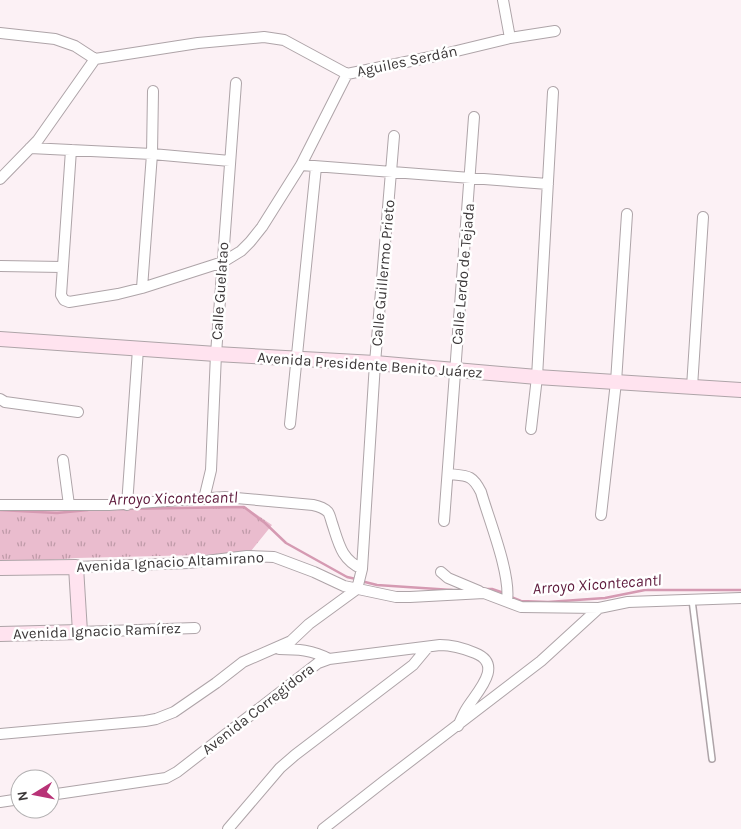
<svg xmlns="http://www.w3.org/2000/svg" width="741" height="829" viewBox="0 0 741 829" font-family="Karla,sans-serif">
<defs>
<pattern id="park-tufts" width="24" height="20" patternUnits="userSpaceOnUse" patternTransform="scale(1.25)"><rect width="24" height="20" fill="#eabcce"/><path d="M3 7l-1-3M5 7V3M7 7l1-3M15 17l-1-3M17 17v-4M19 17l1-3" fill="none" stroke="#bf9aa8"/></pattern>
</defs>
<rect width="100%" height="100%" fill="#fcf1f5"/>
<path fill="url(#park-tufts)" d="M 244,506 L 272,525 L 251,551 L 239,554 L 76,558 L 0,564 L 0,509 Z"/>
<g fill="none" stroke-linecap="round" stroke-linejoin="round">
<path stroke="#d59ab2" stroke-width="2.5" d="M 119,509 L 244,507 L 265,523 L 286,543 L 347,577 L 356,579
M 0,510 L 57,513 L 88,510
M 361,581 L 377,585 L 452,590
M 485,589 L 492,589 L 504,593
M 511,597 L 521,601 L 548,602 L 605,598 L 645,590 L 741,590"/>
<defs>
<path id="lane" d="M 692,600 L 712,759"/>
<path id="street" d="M 503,0 L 510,38
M 0,33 L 55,39 L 75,46 L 95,59 L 198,43 L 264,37 L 284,40 L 347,74 L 440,55 L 510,38 L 555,31
M 30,148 L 152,154 L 230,161
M 71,150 L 61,295 L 64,300 L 69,302 L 118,294 L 142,288 L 223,262 L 241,251 L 250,242 L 262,227 L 301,165 L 347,74
M 301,165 L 548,184
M 0,179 L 38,140 L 95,59
M 0,266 L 62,267
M 142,288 L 152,154 L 153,91
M 692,387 L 703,217
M 0,399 L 5,402 L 78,412
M 290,424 L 316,167
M 531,429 L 537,377 L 553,92
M 63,460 L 69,505
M 448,474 C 467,476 472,474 481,492 C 489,520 511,574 507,601
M 204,499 L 211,470 L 216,354 L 236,83
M 0,505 L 109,505 L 225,497 L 313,505 C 318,506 324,508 328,512 C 330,515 331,520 332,523 C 339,544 341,559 362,569
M 127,505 L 138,349
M 601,515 L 616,382 L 627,214
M 444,521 L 474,117
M 76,567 L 189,563 L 247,556 L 274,557 L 314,572 L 344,586 L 396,597 L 410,597 L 484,593 L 521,607 L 599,608
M 441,572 L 448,578 L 479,591
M 80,632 L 195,628
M 279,649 C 297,649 313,650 329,659
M 0,734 L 145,721 L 156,719 L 174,712 L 216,683 L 243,662 L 291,641 L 309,624 L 357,589 L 362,569 L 375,363 L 394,136
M 50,795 L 166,778 L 177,772 L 318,663 L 329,659 L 440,645 C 452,645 463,648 475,653 C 505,665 476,693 467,708 C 463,714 461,720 458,726
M 0,802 L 20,799
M 228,829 L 280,768 L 295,755 L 413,665 L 428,647
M 323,829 L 383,782 L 541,661 L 599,608 L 628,602 L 741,598"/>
<path id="secondary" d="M 0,339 L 216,354 L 375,363 L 537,377 L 741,390
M 0,568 L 76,567 L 80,632 L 0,634"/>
</defs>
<use href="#lane" stroke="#aea4a8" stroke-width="8"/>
<use href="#street" stroke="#aea4a8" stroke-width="12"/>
<use href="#secondary" stroke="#aea4a8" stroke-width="16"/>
<use href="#lane" stroke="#fff" stroke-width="5"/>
<use href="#street" stroke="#fff" stroke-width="10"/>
<use href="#secondary" stroke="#ffe3ef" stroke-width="14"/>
</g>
<g text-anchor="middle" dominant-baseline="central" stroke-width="5" stroke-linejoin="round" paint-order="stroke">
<g font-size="15" fill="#3c3839" stroke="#fff">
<text transform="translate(407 61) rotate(-12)">Aguiles Serdán</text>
<text transform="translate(383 273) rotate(-85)">Calle Guillermo Prieto</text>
<text transform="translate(463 274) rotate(-85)">Calle Lerdo de Tejada</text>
<text transform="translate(220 291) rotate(-86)">Calle Guelatao</text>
<text transform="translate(370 365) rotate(4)">Avenida Presidente Benito Juárez</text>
<text transform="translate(170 562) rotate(-3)">Avenida Ignacio Altamirano</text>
<text transform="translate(97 631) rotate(-2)">Avenida Ignacio Ramírez</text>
<text transform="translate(258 709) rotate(-38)">Avenida Corregidora</text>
</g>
<g font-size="16" font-style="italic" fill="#5e1a3c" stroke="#fff">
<text transform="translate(173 498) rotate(-1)">Arroyo Xicontecantl</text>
<text transform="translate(597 584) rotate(-4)">Arroyo Xicontecantl</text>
</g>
</g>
<g transform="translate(35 794) rotate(260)"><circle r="24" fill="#ffffff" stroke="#b1afb0"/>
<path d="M0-4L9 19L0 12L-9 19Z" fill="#b83377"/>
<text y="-8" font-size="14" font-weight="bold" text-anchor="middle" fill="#3c3839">N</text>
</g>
</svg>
